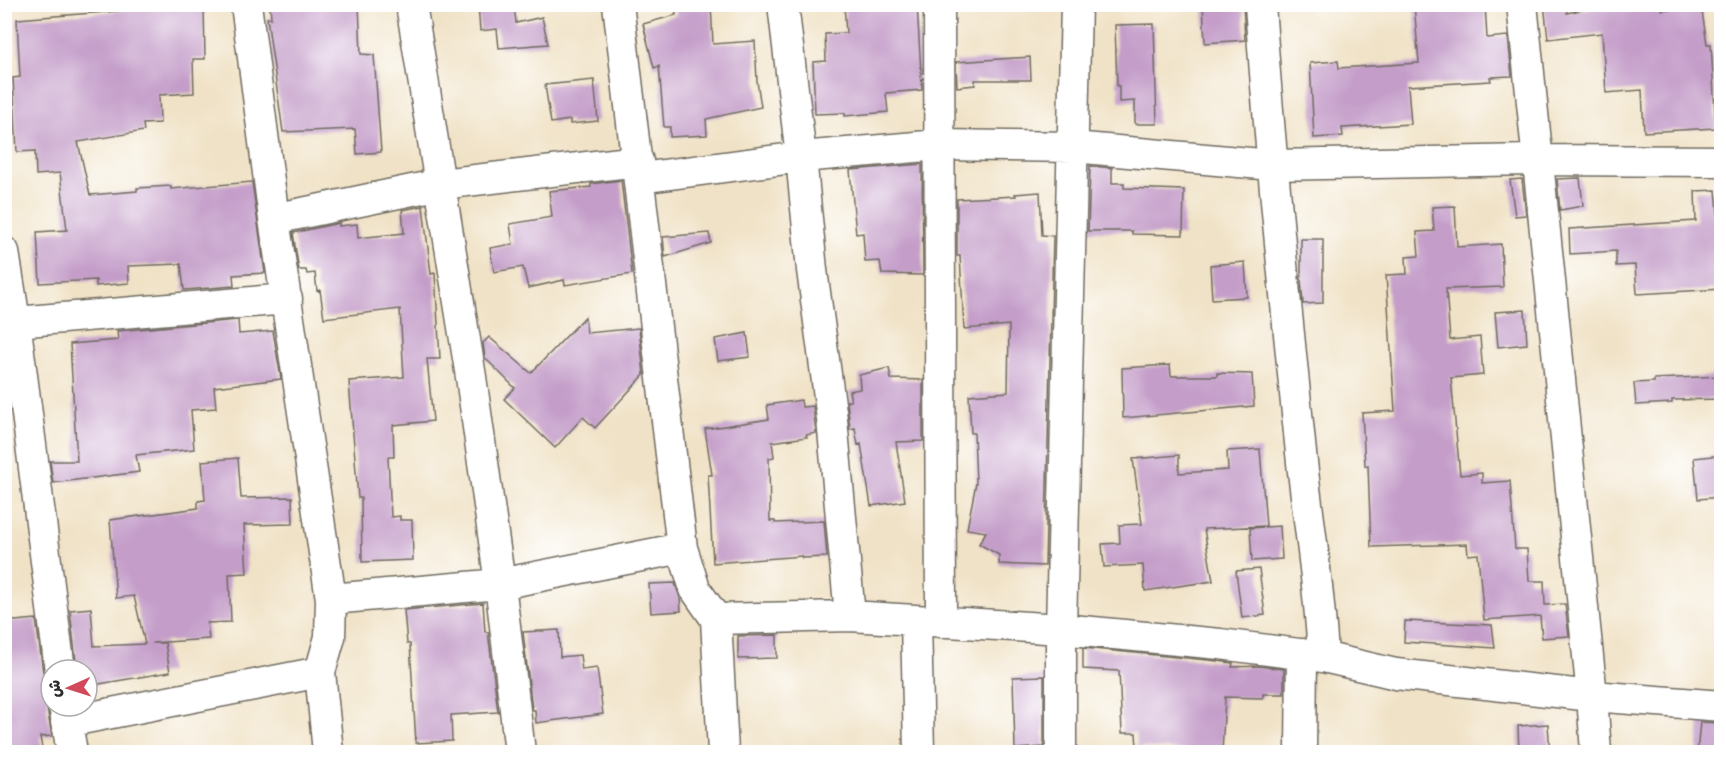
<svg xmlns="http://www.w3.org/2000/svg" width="1726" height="757" viewBox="0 0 1726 757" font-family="'Comic Neue','Playpen Sans Arabic',sans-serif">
<rect width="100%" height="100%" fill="#fff"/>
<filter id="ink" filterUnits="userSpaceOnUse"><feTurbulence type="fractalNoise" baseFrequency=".0167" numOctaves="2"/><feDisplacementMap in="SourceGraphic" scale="12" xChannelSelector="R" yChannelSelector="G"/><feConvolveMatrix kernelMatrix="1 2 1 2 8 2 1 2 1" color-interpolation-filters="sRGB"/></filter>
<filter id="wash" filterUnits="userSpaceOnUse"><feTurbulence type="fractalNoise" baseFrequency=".008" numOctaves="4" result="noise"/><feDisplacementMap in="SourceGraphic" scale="24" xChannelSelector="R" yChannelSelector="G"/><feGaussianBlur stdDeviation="1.35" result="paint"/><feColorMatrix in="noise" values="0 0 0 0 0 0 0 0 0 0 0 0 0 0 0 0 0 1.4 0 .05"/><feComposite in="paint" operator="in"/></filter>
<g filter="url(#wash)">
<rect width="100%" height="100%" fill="#f0e2c6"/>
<g id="blocks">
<path fill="#c49ec9" d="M 204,4 L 205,59 L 193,59 L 194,93 L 159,95 L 160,123 L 143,124 L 144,131 L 78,142 L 90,195 L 137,191 L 137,188 L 171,186 L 171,189 L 252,182 L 265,273 L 233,275 L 234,286 L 184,290 L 181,264 L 128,266 L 129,283 L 96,286 L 96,280 L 40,283 L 37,232 L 67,230 L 60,173 L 36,175 L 35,151 L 17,152 L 13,78 L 20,77 L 17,19 L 144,9 L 144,6 Z
M 270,4 L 359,4 L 361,54 L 374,55 L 381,152 L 357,154 L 355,129 L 283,132 L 267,18 L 271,18 Z
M 478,4 L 514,4 L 516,23 L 542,17 L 548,44 L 499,48 L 497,29 L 480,31 Z
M 675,4 L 711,4 L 713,44 L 755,41 L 757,81 L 761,107 L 706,119 L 707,135 L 670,137 L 670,127 L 664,127 L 659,66 L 654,68 L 643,24 L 676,15 Z
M 844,4 L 917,4 L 922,90 L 886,93 L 888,112 L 845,116 L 845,113 L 815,114 L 813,62 L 826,61 L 825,34 L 846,33 Z
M 1203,4 L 1243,4 L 1245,40 L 1205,43 Z
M 1414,4 L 1485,4 L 1487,38 L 1508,36 L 1512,76 L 1490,77 L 1491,81 L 1408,86 L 1411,124 L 1342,128 L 1343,136 L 1314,138 L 1310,63 L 1338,61 L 1339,68 L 1419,63 Z
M 1544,4 L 1566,4 L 1567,13 L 1608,4 L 1661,4 L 1662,10 L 1701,5 L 1707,44 L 1711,44 L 1716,128 L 1644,132 L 1642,90 L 1606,93 L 1602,33 L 1548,39 Z
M 1154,24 L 1157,124 L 1135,124 L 1135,101 L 1119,102 L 1119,86 L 1117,86 L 1115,25 Z
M 1030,57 L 1031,80 L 975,80 L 975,85 L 957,87 L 956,62 Z
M 594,80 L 598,121 L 570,124 L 570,120 L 551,123 L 545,85 Z
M 922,164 L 923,275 L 882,274 L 880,261 L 865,262 L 863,233 L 856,234 L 850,170 Z
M 1090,166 L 1112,168 L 1112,183 L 1124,183 L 1124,188 L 1184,190 L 1183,235 L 1132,234 L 1132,231 L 1088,231 Z
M 1580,178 L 1583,206 L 1560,210 L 1557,179 Z
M 1522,179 L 1526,215 L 1515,216 L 1510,180 Z
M 621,180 L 632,274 L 565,285 L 564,280 L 528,288 L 523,267 L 494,272 L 490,248 L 513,244 L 510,224 L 552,217 L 549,191 L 591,187 L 591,184 Z
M 1716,190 L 1722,260 L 1722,289 L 1637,294 L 1635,265 L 1616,266 L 1616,251 L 1570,254 L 1569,229 L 1696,221 L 1695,191 Z
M 1040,192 L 1042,235 L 1053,236 L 1045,566 L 999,564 L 999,555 L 979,544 L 986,532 L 967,529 L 976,483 L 974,433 L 971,433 L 969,395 L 1008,392 L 1009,325 L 964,329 L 960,256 L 957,256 L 957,199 L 1016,196 L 1015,194 Z
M 423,206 L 431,274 L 435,273 L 440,359 L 427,359 L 433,421 L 393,425 L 394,457 L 388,457 L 391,517 L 400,516 L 400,520 L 412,520 L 413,560 L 362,562 L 361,498 L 358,498 L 349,381 L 404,377 L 400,309 L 324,318 L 320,290 L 317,291 L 315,273 L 307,274 L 306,270 L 299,270 L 293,233 L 339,223 L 339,226 L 357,224 L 358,238 L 404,233 L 402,210 Z
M 1455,206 L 1457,247 L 1501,244 L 1503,287 L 1446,289 L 1450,340 L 1480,337 L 1483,375 L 1451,378 L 1460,475 L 1482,473 L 1482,483 L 1510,481 L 1515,549 L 1527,549 L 1529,581 L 1544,581 L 1545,605 L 1565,604 L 1569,636 L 1542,638 L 1540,616 L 1484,620 L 1478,554 L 1468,555 L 1467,544 L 1371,547 L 1368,465 L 1365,466 L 1362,413 L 1395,411 L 1386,275 L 1407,274 L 1406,257 L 1419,256 L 1417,232 L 1434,231 L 1432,207 Z
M 709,233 L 711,243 L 665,257 L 663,237 Z
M 1301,239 L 1323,239 L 1323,303 L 1303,304 L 1301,279 Z
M 1245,262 L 1247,297 L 1212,299 L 1210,265 Z
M 1525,310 L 1527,344 L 1498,347 L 1495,312 Z
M 585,317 L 587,333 L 639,328 L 644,375 L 595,428 L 583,417 L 555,448 L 504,399 L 515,388 L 485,358 L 483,343 L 489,337 L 531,373 Z
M 238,320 L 239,334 L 273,331 L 281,379 L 214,387 L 216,408 L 191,410 L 194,449 L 136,455 L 139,472 L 53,483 L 50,461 L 77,461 L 70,344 L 118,340 L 117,331 Z
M 747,333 L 750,357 L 718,361 L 715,339 Z
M 1170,365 L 1171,376 L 1217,376 L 1217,373 L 1252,374 L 1254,406 L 1123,418 L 1122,368 Z
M 889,368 L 891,379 L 923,380 L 923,441 L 896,442 L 905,501 L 871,506 L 861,444 L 858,445 L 855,428 L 850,429 L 847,401 L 851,401 L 849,391 L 860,389 L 859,375 Z
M 1722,376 L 1722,399 L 1672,400 L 1672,403 L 1636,405 L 1634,383 L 1654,382 L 1654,379 Z
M 801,400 L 802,407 L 813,406 L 816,433 L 806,435 L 807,437 L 772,442 L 774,457 L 769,458 L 770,521 L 775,521 L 775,523 L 824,521 L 827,557 L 802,558 L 802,556 L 713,563 L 708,475 L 712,475 L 705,429 L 769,419 L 767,405 Z
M 1260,449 L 1266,526 L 1204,529 L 1213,581 L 1145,591 L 1143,565 L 1104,567 L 1102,544 L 1120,543 L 1119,525 L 1142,524 L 1133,459 L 1179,455 L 1179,473 L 1228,470 L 1227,451 Z
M 1722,455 L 1722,497 L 1698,499 L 1694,458 Z
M 238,458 L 241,498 L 292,497 L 293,524 L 244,525 L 247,573 L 229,574 L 231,622 L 207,623 L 209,639 L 152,643 L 165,643 L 170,672 L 87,686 L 87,670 L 77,670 L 70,610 L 91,608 L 94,646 L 145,644 L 134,596 L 116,598 L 110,520 L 198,508 L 198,501 L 205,500 L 202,461 Z
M 1280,526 L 1282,559 L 1252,561 L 1250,528 Z
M 1259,569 L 1265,615 L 1242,618 L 1236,571 Z
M 675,583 L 680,598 L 681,611 L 651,613 L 649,584 Z
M 483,603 L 485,632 L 488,632 L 498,712 L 451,715 L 452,741 L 416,743 L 410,644 L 407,644 L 404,610 Z
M 36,619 L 43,672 L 46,680 L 51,684 L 47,708 L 52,736 L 40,737 L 43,753 L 4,753 L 4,622 Z
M 1405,621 L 1492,625 L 1495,648 L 1404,642 Z
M 559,630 L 560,657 L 580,655 L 582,670 L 597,668 L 603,714 L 536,723 L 535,710 L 532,710 L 523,632 Z
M 777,635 L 777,658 L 738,659 L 738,636 Z
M 1083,648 L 1218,661 L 1233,663 L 1232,667 L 1260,666 L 1284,669 L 1284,694 L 1263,694 L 1263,698 L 1225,697 L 1222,753 L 1137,747 L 1136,733 L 1122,733 L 1119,671 L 1083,669 Z
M 1044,676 L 1044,747 L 1015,749 L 1013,677 Z
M 1700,722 L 1722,723 L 1722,753 L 1697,753 Z
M 1548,724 L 1550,753 L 1519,753 L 1518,726 Z"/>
</g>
</g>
<g filter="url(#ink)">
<use href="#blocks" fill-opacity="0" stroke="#706b61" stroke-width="1.5"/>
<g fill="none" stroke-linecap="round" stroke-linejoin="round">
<defs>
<path id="minor" d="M 246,4 L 274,219 L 331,599 L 330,637 L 320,672 L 328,752
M 411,4 L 471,377 L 500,584 L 520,752
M 618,4 L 682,548 L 695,589 L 716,619 L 850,616 L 1061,629 L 1220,644 L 1323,657 L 1396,674 L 1592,696 L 1722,706
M 783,4 L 801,157 L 812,270 L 832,419 L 850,616
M 939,4 L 941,622
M 1260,4 C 1270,154 1286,304 1301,453 C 1308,521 1320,589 1323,657
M 1522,4 L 1592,696 L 1596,752
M 640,178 L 801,157 L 939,145 L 1073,147 L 1272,165 L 1539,160 L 1722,161
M 274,219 L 441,184 L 638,161
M 4,252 L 15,321 L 60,670
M 4,323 L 287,299
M 331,599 L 500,584 L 682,548
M 716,619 L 723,752
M 916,620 L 919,752
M 64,706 L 72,752
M 66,722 L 320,672
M 1061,752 L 1061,629 L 1076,4
M 1301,752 L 1302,654"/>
</defs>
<use href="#minor" stroke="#706b61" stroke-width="33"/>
<use href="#minor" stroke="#fff" stroke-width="30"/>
</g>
</g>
<rect width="1726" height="757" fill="none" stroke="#fff" stroke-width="24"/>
<g transform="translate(69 688) rotate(267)"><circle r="28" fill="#ffffff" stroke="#aaaaaa" stroke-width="1.5"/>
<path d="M0-4.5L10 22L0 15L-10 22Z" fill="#d1495b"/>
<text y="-9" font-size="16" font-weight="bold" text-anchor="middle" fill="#2b2b2b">ش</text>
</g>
</svg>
